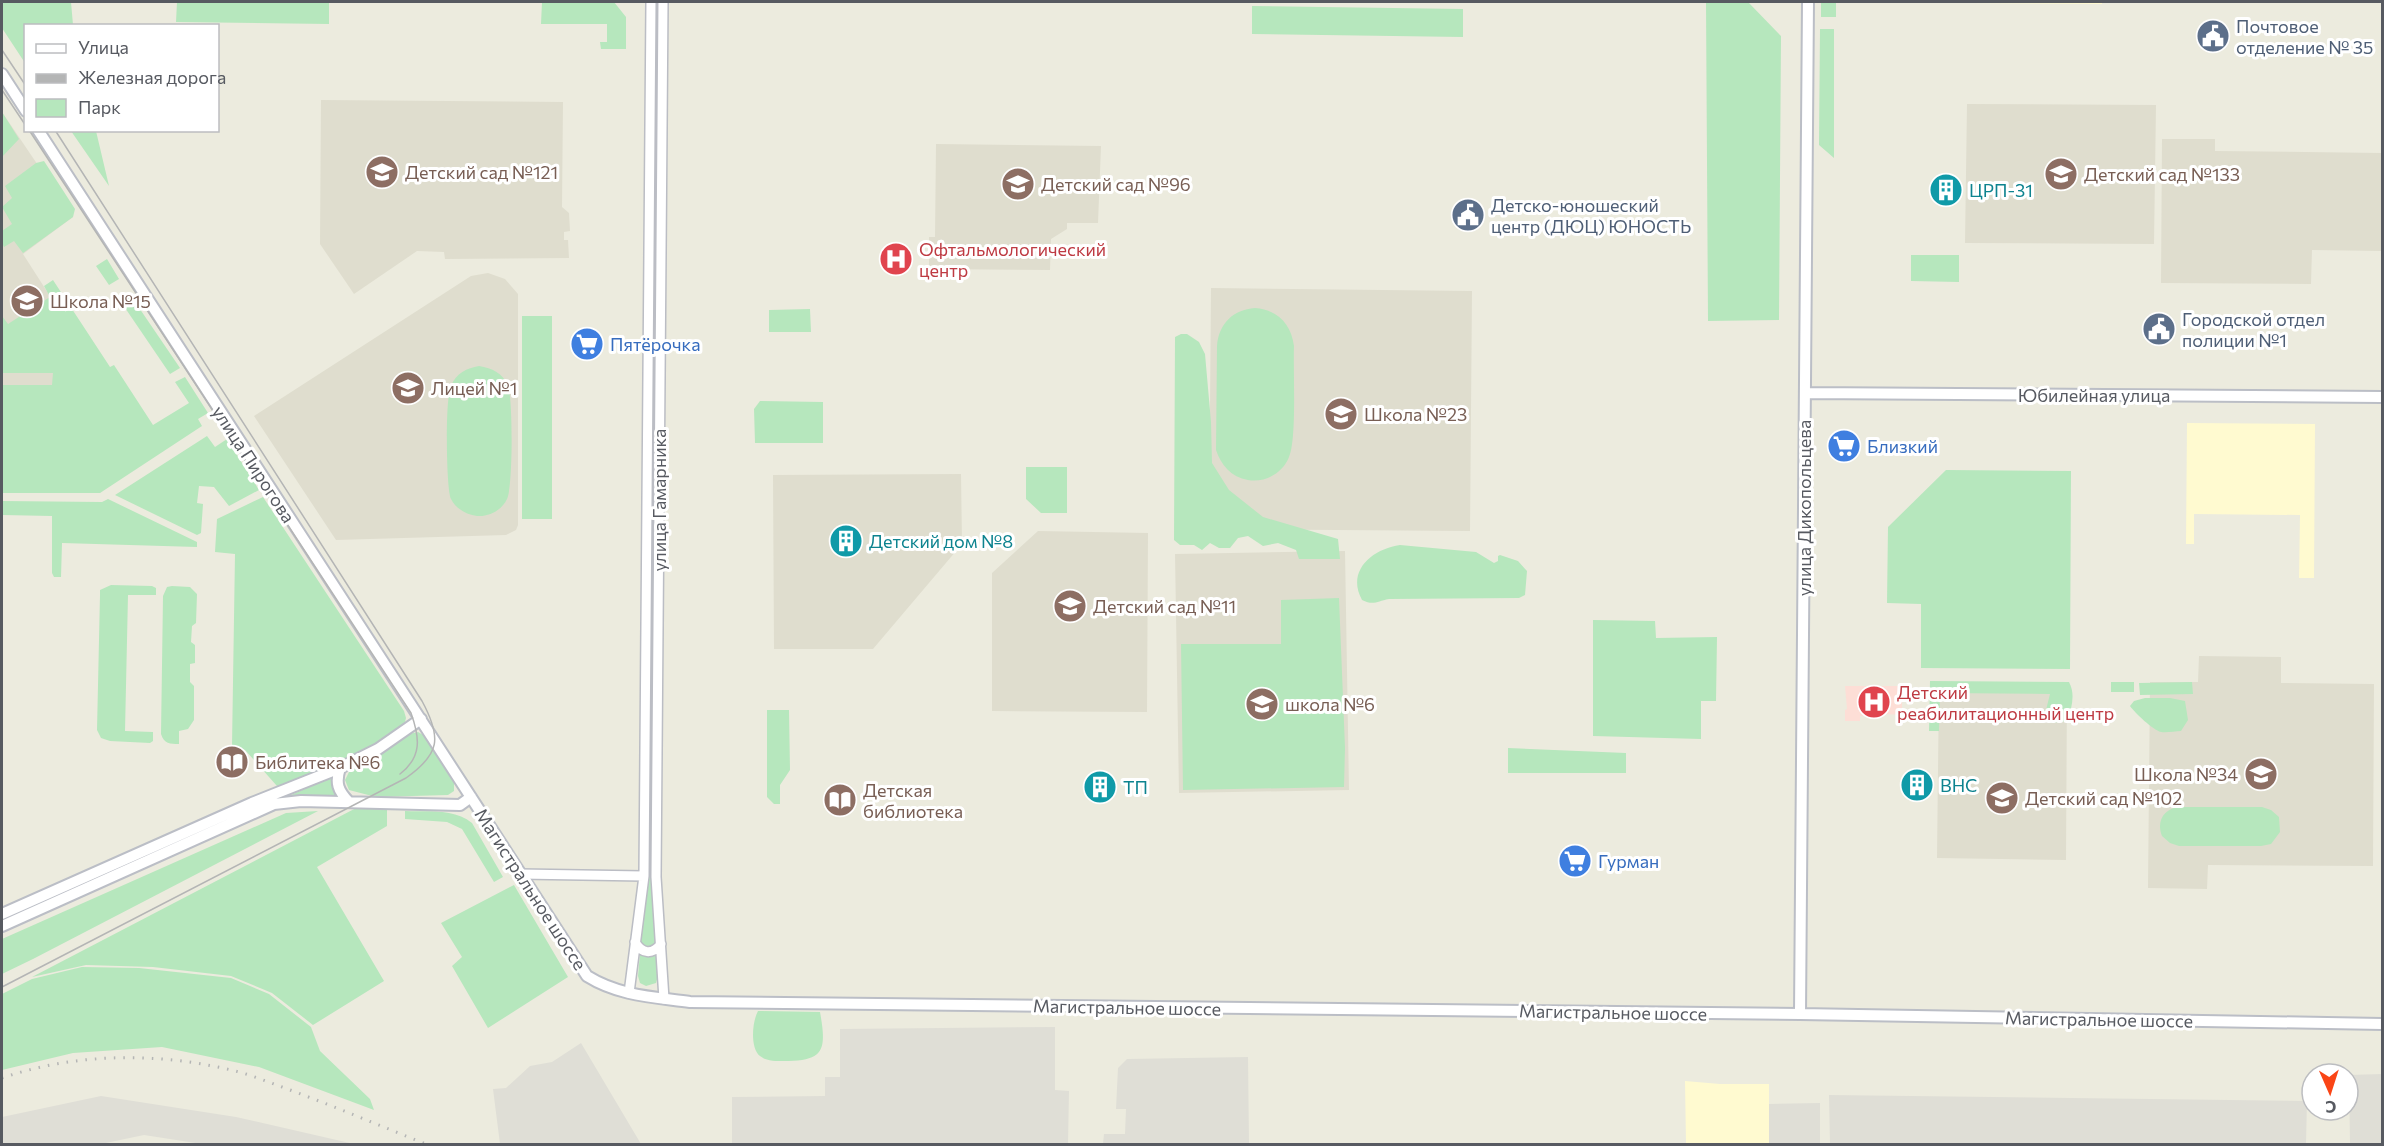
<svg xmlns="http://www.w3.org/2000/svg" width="2384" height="1146" viewBox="0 0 2384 1146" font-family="Commissioner,sans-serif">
<rect width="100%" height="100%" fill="#ecebde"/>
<path fill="#fffad0" d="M 1845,2 L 2102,2 L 2102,4 Z
M 2187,423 L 2315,424 L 2314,578 L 2299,578 L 2300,515 L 2194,514 L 2194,544 L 2186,544 Z
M 1685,1081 L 1720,1084 L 1769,1084 L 1769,1144 L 1686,1144 Z"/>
<path fill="#dfded6" d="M 1055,1027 L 1055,1090 L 1069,1091 L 1068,1144 L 732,1144 L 732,1097 L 825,1096 L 825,1077 L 840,1077 L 840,1029 Z
M 581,1043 L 641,1144 L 500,1144 L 493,1089 L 506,1088 L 530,1066 L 552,1062 Z
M 1248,1057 L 1249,1144 L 1103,1144 L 1104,1134 L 1125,1134 L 1126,1109 L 1116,1109 L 1118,1068 L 1127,1059 Z
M 2382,1074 L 2382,1144 L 2350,1144 L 2349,1075 Z
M 1829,1095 L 2307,1101 L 2306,1144 L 1830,1144 Z
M 101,1096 L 236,1117 L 354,1144 L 202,1144 L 144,1135 L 101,1144 L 2,1144 L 2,1117 Z
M 1820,1103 L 1820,1144 L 1769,1144 L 1769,1104 Z"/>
<path fill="#dfddce" d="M 321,100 L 563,102 L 562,207 L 569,213 L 570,231 L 564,232 L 564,240 L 568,240 L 569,258 L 445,259 L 444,252 L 417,251 L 354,294 L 320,244 Z
M 1967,104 L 2156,105 L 2154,244 L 1965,243 Z
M 2,112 L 73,217 L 23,254 L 132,424 L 100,493 L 2,493 Z
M 2162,139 L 2215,139 L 2215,151 L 2382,153 L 2382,251 L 2312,250 L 2311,284 L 2161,283 Z
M 936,144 L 1101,146 L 1098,223 L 1067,223 L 1067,229 L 1051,239 L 1050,270 L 929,269 L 929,237 L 935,237 Z
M 488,273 L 505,279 L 518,294 L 518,525 L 516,530 L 506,535 L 336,540 L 254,416 L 471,276 Z
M 1211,288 L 1472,291 L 1470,531 L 1209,529 Z
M 961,474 L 962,544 L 873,649 L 774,649 L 773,475 Z
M 1038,531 L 1148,533 L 1147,712 L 992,711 L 992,573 Z
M 1345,551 L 1349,790 L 1179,793 L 1175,554 Z
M 2199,656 L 2281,657 L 2281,683 L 2374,684 L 2373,866 L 2208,865 L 2207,889 L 2148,888 L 2150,682 L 2198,682 Z
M 1939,684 L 2067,685 L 2066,860 L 1937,858 Z"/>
<path fill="#fdded6" d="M 1845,686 L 1906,686 L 1906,695 L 1902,695 L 1902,715 L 1869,713 L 1868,716 L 1860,716 L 1860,721 L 1845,721 L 1845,710 L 1847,709 Z"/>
<path fill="#b6e7bd" d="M 2,2 L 71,2 L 73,25 L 26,26 L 25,63 L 2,28 Z
M 177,2 L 329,2 L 329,24 L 176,22 Z
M 542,2 L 614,2 L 626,17 L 626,49 L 601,49 L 600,42 L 607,42 L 607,24 L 541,24 Z
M 1706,2 L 1748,2 L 1781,36 L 1779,320 L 1708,321 Z
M 1821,2 L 1836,2 L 1836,17 L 1821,17 Z
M 1252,6 L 1463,9 L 1463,37 L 1252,34 Z
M 1820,29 L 1834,29 L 1834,158 L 1819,145 Z
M 657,45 L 659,46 L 656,250 L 653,249 L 654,46 Z
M 2,112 L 19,139 L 2,157 Z
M 71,131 L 96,131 L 109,186 Z
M 44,161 L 75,209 L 73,217 L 23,253 L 14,241 L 4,247 L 2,243 L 2,231 L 12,224 L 2,207 L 12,198 L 5,186 L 36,163 Z
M 1911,255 L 1959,255 L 1959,282 L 1911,281 Z
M 107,259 L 119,279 L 109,285 L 96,266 Z
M 654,279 L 657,280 L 657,403 L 650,403 Z
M 53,280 L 110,367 L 114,365 L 153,425 L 189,403 L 175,382 L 185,377 L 208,413 L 198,419 L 202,426 L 100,493 L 2,493 L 2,385 L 52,385 L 53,373 L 2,373 L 2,316 L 8,324 L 50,297 L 44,286 Z
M 129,293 L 180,368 L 170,374 L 119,299 Z
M 1255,308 C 1278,310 1291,324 1294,346 C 1293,370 1297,439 1289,457 C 1283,473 1265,483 1248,480 C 1231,477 1221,465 1216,450 L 1217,346 C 1219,323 1233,310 1255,308 Z
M 810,309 L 811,332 L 769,332 L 769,310 Z
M 522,316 L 552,316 L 552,519 L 522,519 Z
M 1181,334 L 1187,334 L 1199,342 L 1205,354 L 1211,422 L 1212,463 L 1229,490 L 1263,517 L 1338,539 L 1340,559 L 1299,559 L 1296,550 L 1278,543 L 1263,546 L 1248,536 L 1238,538 L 1230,548 L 1219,548 L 1210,543 L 1202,550 L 1194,545 L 1180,545 L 1174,540 L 1175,337 Z
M 479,366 C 492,368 503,373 508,386 C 513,397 513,488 507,499 C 502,510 489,517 477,516 C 467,515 456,509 451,499 C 446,488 445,397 451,386 C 456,373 467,368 479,366 Z
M 760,401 L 823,402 L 823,443 L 755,443 L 754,409 Z
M 653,411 L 656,412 L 653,573 L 650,572 Z
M 207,436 L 215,447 L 227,439 L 259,490 L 229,506 L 214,487 L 199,486 L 197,503 L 203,504 L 201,533 L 197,535 L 115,495 Z
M 1026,467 L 1067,467 L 1067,513 L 1041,513 L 1026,499 Z
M 1946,470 L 2071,471 L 2070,669 L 1921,668 L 1921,604 L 1887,603 L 1888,527 Z
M 263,497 L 404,711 L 406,718 L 404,726 L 366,749 L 283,786 L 277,786 L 245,750 L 232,746 L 235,554 L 215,552 L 217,519 Z
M 108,499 L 197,542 L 197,547 L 62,543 L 61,577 L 54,577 L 52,573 L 52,516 L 2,515 L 2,501 L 102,502 Z
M 1400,545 L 1476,552 L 1494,563 L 1498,561 L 1498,556 L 1500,555 L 1518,561 L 1527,571 L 1525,595 L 1519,598 L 1389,599 C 1377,601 1374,606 1362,600 C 1346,571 1372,549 1400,545 Z
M 111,585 L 152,586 L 156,588 L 156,595 L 128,595 L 125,731 L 153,732 L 153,741 L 150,743 L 110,741 L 101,738 L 97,730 L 100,595 L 100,590 Z
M 172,586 L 190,587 L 197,594 L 196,623 L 192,626 L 191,642 L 195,645 L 195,663 L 190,664 L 190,682 L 194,686 L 194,720 L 188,729 L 179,731 L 179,744 C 170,744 164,744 161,734 L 163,596 L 167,587 Z
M 651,598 L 654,599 L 658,976 L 656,983 L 646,986 L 640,983 L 638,976 L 647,876 Z
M 1339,598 L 1345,748 L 1344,787 L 1183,790 L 1181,644 L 1281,644 L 1281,600 Z
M 1593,620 L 1655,621 L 1656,638 L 1717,637 L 1716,701 L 1701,701 L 1701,739 L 1593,736 Z
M 1930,681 L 2069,682 C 2076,695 2071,708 2068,721 L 2051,723 L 2046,710 L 2050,694 L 1940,693 L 1939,731 L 1929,731 Z
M 2111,682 L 2134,682 L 2134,692 L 2111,692 Z
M 2192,682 L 2193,694 L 2140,695 L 2139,683 Z
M 2145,698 L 2170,698 L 2185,701 L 2188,720 L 2181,731 C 2175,731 2167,733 2161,732 C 2153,730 2135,713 2130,706 L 2134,701 Z
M 767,710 L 789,710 L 790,770 L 780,785 L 780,804 L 774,804 L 767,797 Z
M 418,732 L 425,736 L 454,781 L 454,791 L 448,795 L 376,797 L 349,790 L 345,780 L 349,772 L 409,734 Z
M 1508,748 L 1626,753 L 1626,773 L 1508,773 Z
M 331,777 L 336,795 L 289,796 Z
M 358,807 L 387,809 L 387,826 L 317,867 L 384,981 L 313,1025 L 272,993 L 231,976 L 153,967 L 86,965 L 32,977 Z
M 2180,807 L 2262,807 L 2271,810 L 2279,817 L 2280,832 L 2271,844 L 2261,846 L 2179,846 L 2170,843 L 2162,836 C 2156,821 2164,808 2180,807 Z
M 318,811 L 33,959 L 2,974 L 2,939 L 286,813 Z
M 405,811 C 428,812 454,808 472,823 L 503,877 L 494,882 L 462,829 L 447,822 L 405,819 Z
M 514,885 L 568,977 L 488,1028 L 452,966 L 462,957 L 441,923 Z
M 82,967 L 139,968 L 231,978 L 269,994 L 311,1027 L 320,1051 L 370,1099 L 374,1110 L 259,1067 L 162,1047 L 73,1053 L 2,1070 L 2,994 L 32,979 Z
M 758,1011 L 820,1012 C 827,1051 824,1061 783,1061 C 776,1061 766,1061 760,1056 C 750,1048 752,1022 758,1011 Z"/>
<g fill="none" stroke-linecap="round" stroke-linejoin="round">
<defs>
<path id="tertiary" d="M 663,2 L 656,877 L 664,999
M 520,874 L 644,876
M 635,942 C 642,954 652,955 661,944
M 629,993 L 644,876 L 651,2"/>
<path id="secondary" d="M 2,74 L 26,111
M 38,130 L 587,976 C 619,996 654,997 690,1002 L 1800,1014 L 2382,1024
M 1806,393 L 2382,397
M 340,768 C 335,783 338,791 349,802
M 2,914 L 252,803 L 340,768 L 378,749 L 421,719
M 2,926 L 274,804 L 301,801 L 460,805 L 471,797
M 1800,1014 L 1808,2"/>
</defs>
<use href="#tertiary" stroke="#bbbdc4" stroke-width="12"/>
<use href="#secondary" stroke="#bbbec6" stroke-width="14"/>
<use href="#tertiary" stroke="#fff" stroke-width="9"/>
<use href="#secondary" stroke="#fff" stroke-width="10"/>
<path stroke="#b4b5b5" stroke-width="1.5" d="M 2,50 L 26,86
M 2,90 L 26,126
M 29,130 L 411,713 C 420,738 422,757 400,774
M 2,987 L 406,778 C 440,754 442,738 422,701 L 55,130"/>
<path stroke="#b4b5b5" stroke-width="3" stroke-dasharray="1.5 8" stroke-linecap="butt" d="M 2,1078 C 78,1052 162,1052 239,1072 C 254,1076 268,1082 282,1087 C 331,1105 378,1125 426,1144"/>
</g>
<defs>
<symbol id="civic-disc" viewBox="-11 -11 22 22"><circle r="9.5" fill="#5c6f8a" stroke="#fff"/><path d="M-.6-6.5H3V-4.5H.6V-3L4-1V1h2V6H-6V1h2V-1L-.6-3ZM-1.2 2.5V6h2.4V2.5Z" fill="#fff"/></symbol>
<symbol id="school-disc" viewBox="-11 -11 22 22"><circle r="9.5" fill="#8d6e63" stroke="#fff"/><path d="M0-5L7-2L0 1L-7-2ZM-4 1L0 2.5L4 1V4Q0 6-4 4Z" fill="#fff"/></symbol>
<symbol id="building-disc" viewBox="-11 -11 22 22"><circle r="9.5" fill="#0f9aa8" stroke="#fff"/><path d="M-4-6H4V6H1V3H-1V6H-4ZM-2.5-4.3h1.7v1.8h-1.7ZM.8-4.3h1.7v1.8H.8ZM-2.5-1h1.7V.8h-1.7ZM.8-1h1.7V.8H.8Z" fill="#fff"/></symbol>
<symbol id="hospital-disc" viewBox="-11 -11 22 22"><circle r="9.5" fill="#e0444e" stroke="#fff"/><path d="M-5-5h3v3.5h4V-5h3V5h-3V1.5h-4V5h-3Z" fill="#fff"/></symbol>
<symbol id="supermarket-disc" viewBox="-11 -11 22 22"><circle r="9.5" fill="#3f7fe0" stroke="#fff"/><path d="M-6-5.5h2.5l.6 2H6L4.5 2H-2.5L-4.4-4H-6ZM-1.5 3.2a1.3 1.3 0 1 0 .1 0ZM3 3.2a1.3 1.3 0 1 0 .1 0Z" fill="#fff"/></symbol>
<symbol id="library-disc" viewBox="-11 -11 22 22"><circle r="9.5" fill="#8d6e63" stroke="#fff"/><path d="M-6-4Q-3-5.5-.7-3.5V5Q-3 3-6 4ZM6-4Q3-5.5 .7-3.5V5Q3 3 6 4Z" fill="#fff"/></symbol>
</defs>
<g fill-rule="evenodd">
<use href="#civic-disc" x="2194" y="17" width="38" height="38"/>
<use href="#school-disc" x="363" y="153" width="38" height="38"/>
<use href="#school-disc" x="2042" y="155" width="38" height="38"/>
<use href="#school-disc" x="999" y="165" width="38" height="38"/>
<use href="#building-disc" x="1927" y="171" width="38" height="38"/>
<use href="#civic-disc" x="1449" y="196" width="38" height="38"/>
<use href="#hospital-disc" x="877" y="240" width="38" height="38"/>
<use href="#school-disc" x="8" y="282" width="38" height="38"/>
<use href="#civic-disc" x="2140" y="310" width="38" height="38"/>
<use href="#supermarket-disc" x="568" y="325" width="38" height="38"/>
<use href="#school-disc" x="389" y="369" width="38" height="38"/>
<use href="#school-disc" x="1322" y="395" width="38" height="38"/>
<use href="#supermarket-disc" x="1825" y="427" width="38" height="38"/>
<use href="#building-disc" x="827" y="522" width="38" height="38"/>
<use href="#school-disc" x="1051" y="587" width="38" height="38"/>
<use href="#hospital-disc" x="1855" y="683" width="38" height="38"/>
<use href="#school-disc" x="1243" y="685" width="38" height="38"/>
<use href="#library-disc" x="213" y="743" width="38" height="38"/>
<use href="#school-disc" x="2242" y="755" width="38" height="38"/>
<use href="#building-disc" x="1898" y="766" width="38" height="38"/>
<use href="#building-disc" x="1081" y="768" width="38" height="38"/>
<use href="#school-disc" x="1983" y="779" width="38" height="38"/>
<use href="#library-disc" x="821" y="781" width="38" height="38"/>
<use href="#supermarket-disc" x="1556" y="842" width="38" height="38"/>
</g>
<g text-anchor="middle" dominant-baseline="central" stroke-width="6" stroke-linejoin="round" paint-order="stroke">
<g font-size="18" fill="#4e5e75" stroke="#fff" text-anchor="start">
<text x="2236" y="26">Почтовое<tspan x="2236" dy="21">отделение № 35</tspan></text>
<text x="1491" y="205">Детско-юношеский<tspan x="1491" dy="21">центр (ДЮЦ) ЮНОСТЬ</tspan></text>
<text x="2182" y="319">Городской отдел<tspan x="2182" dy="21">полиции №1</tspan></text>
</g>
<g font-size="18" fill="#785e54" stroke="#fff" text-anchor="start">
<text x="405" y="172">Детский сад №121</text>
<text x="2084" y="174">Детский сад №133</text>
<text x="1041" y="184">Детский сад №96</text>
<text x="50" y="301">Школа №15</text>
<text x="431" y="388">Лицей №1</text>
<text x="1364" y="414">Школа №23</text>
<text x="1093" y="606">Детский сад №11</text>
<text x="1285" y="704">школа №6</text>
<text x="255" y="762">Библитека №6</text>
<text x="2238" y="774" text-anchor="end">Школа №34</text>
<text x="863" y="790">Детская<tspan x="863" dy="21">библиотека</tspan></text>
<text x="2025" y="798">Детский сад №102</text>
</g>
<g font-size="18" fill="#0d838f" stroke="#fff" text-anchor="start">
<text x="1969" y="190">ЦРП-31</text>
<text x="869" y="541">Детский дом №8</text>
<text x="1940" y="785">ВНС</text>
<text x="1123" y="787">ТП</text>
</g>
<g font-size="18" fill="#be3a42" stroke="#fff" text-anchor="start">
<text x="919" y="249">Офтальмологический<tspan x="919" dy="21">центр</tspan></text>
<text x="1897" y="692">Детский<tspan x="1897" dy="21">реабилитационный центр</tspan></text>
</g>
<g font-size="18" fill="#366cbe" stroke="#fff" text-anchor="start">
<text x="610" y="344">Пятёрочка</text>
<text x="1867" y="446">Близкий</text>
<text x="1598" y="861">Гурман</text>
</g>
<g font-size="18" fill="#575a61" stroke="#fff">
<text x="2094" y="395">Юбилейная улица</text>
<text transform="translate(254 464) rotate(57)">улица Пирогова</text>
<text transform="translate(659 500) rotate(-90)">улица Гамарника</text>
<text transform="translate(1804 508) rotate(-90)">улица Дикопольцева</text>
<text transform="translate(531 889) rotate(57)">Магистральное шоссе</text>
<text transform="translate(1127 1007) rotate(1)">Магистральное шоссе</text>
<text transform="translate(1613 1012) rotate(1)">Магистральное шоссе</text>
<text transform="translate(2099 1019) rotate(1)">Магистральное шоссе</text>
</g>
</g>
<rect width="2384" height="1146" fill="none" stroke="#575a61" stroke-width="6"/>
<rect x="24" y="24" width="195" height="108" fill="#ffffff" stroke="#bcbdc0" stroke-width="1.5"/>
<rect x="36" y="44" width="30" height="9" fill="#ffffff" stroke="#bcbdc0" stroke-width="1.5"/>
<text x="78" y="54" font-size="18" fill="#575a61">Улица</text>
<rect x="36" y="74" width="30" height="9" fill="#b4b5b5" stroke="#bcbdc0" stroke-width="1.5"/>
<text x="78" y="84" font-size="18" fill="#575a61">Железная дорога</text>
<rect x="36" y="99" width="30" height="18" fill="#b6e7bd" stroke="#bcbdc0" stroke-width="1.5"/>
<text x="78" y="114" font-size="18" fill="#575a61">Парк</text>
<g transform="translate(2330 1092) rotate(177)"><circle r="28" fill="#ffffff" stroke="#bcbdc0" stroke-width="1.5"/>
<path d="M0-4.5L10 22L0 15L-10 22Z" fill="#fa4516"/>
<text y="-9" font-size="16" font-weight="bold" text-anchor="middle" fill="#575a61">С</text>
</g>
</svg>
